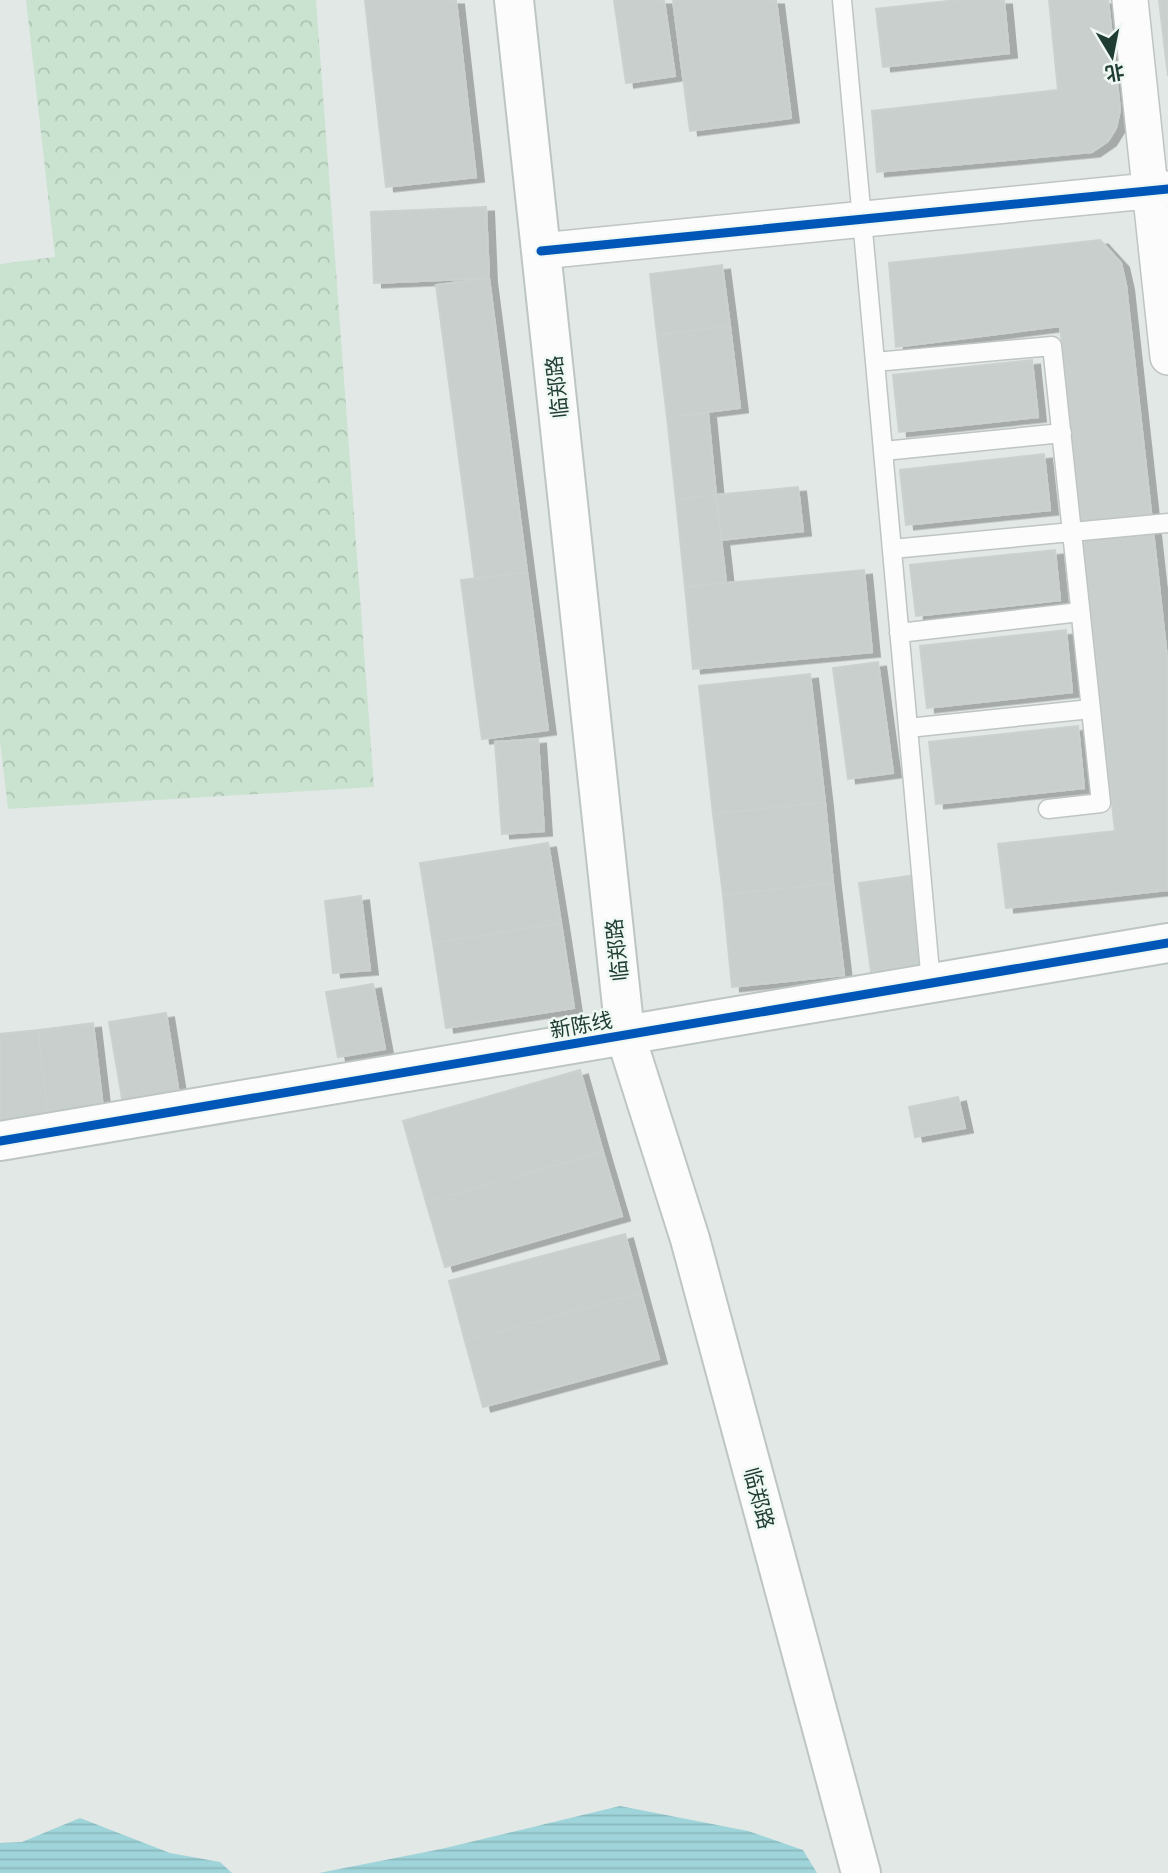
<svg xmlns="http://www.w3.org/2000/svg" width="1168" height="1873" viewBox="0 0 1168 1873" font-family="Barlow,'Noto Sans SC',sans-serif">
<defs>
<pattern id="forest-crowns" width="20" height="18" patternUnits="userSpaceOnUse" patternTransform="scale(1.75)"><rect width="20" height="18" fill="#cae2d0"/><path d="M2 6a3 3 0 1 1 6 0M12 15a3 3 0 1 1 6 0" fill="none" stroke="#adc3b3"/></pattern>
<pattern id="water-rules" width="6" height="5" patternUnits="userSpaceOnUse" patternTransform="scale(1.75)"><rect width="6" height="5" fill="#9fd5da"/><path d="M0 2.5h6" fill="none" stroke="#88b8bc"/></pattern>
<filter id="shadow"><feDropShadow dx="8" dy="4.5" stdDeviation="0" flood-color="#0004"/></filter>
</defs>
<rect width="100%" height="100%" fill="#e2e8e5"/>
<path fill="url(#forest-crowns)" d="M 26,0 L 316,0 L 374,787 L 8,809 L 0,741 L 0,264 L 55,257 Z"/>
<path fill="url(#water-rules)" d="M 620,1806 L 748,1831 L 803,1850 L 817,1873 L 319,1873 L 441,1849 Z
M 80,1818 L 170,1853 L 220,1862 L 232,1873 L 0,1873 L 0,1843 L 22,1842 Z"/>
<path fill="#c9cfcc" stroke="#cbd1ce" stroke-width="2" filter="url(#shadow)" d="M 365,0 L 456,0 L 476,177 L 386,187 Z
M 614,0 L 664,0 L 675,76 L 626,83 Z
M 673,0 L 776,0 L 791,118 L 690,131 Z
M 957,0 L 1004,0 L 1009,53 L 883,67 L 876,9 Z
M 1049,0 L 1108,0 L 1120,110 L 1116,128 L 1108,141 L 1092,152 L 877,172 L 872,111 L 1058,90 Z
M 1159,0 L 1168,0 L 1168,76 Z
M 486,207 L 489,278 L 374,283 L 371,212 Z
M 1100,240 L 1121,263 L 1126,285 L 1168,667 L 1168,890 L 1006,908 L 998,844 L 1115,831 L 1060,326 L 896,347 L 889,263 Z
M 722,265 L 730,326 L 657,335 L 650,274 Z
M 489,278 L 527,572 L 475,579 L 436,285 Z
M 730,326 L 740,408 L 667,417 L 657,335 Z
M 1032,360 L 1038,417 L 899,432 L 893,375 Z
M 708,413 L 716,495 L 676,500 L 667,417 Z
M 1044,454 L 1050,510 L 906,525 L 900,470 Z
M 798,487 L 803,531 L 722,540 L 716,495 Z
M 716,495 L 726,582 L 685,587 L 676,500 Z
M 1055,550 L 1060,600 L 916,616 L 910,565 Z
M 864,570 L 872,652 L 693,669 L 685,587 Z
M 527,572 L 548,730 L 482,739 L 461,580 Z
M 1066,630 L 1072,692 L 927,708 L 920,646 Z
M 878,662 L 893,773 L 848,779 L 833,668 Z
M 810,674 L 825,802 L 713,814 L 699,686 Z
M 1078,726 L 1084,788 L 936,804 L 929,742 Z
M 538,739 L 544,831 L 502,834 L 495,742 Z
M 825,802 L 833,883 L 723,895 L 713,814 Z
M 548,843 L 561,923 L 433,943 L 420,863 Z
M 917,875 L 929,963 L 871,971 L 859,883 Z
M 833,883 L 844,975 L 732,987 L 723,895 Z
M 361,896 L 370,970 L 333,973 L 325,901 Z
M 561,923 L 574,1008 L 446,1028 L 433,943 Z
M 373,984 L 385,1049 L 338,1057 L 326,992 Z
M 166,1013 L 179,1094 L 123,1104 L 109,1022 Z
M 93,1023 L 103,1108 L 48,1114 L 38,1030 Z
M 38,1030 L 48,1114 L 0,1120 L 0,1034 Z
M 580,1070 L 603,1152 L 426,1202 L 403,1121 Z
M 958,1097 L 965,1128 L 915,1137 L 909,1107 Z
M 603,1152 L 622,1216 L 445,1267 L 426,1202 Z
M 625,1234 L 641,1293 L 465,1341 L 449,1281 Z
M 641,1293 L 659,1359 L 483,1407 L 465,1341 Z"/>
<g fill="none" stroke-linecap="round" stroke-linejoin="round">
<defs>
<path id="lane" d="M 842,0 L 875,362
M 884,451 L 1062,433
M 892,549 L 1168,523
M 899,633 L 1080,612
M 908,728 L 1091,709
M 931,983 L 875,362 L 1052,346 L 1101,803 L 1048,809"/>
<path id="street" d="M 1130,0 L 1168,357
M 541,251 L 1168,189"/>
<path id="secondary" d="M 514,0 L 625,1034 L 690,1239 L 861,1873
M 0,1141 L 1168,943"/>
</defs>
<use href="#lane" stroke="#bfc5c2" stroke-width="21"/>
<use href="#street" stroke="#bfc5c2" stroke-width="38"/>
<use href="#secondary" stroke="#bec6c2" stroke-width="42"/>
<use href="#lane" stroke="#fbfcfb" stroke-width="18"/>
<use href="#street" stroke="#fbfcfb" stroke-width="35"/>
<use href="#secondary" stroke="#fbfcfb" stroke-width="38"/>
<defs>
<path id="cycleway" d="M 541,251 L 1168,189
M 0,1141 L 1168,943"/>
</defs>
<use href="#cycleway" stroke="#eff8f3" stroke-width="13"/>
<use href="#cycleway" stroke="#0057b8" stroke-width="9"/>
</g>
<g text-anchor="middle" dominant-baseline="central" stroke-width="5" stroke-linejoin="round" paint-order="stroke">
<g font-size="21" fill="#1f3c33" stroke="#eff8f3">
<text transform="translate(556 387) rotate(-96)">临郑路</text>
<text transform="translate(616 950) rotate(-96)">临郑路</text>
<text transform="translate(581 1024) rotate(-10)">新陈线</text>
<text transform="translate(760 1498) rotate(75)">临郑路</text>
</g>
</g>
<g transform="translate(1112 56) rotate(170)" stroke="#eff8f3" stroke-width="5" paint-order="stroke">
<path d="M0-5L12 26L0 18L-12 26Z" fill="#1f3c33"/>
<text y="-10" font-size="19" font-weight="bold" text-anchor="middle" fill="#1f3c33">北</text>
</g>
</svg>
